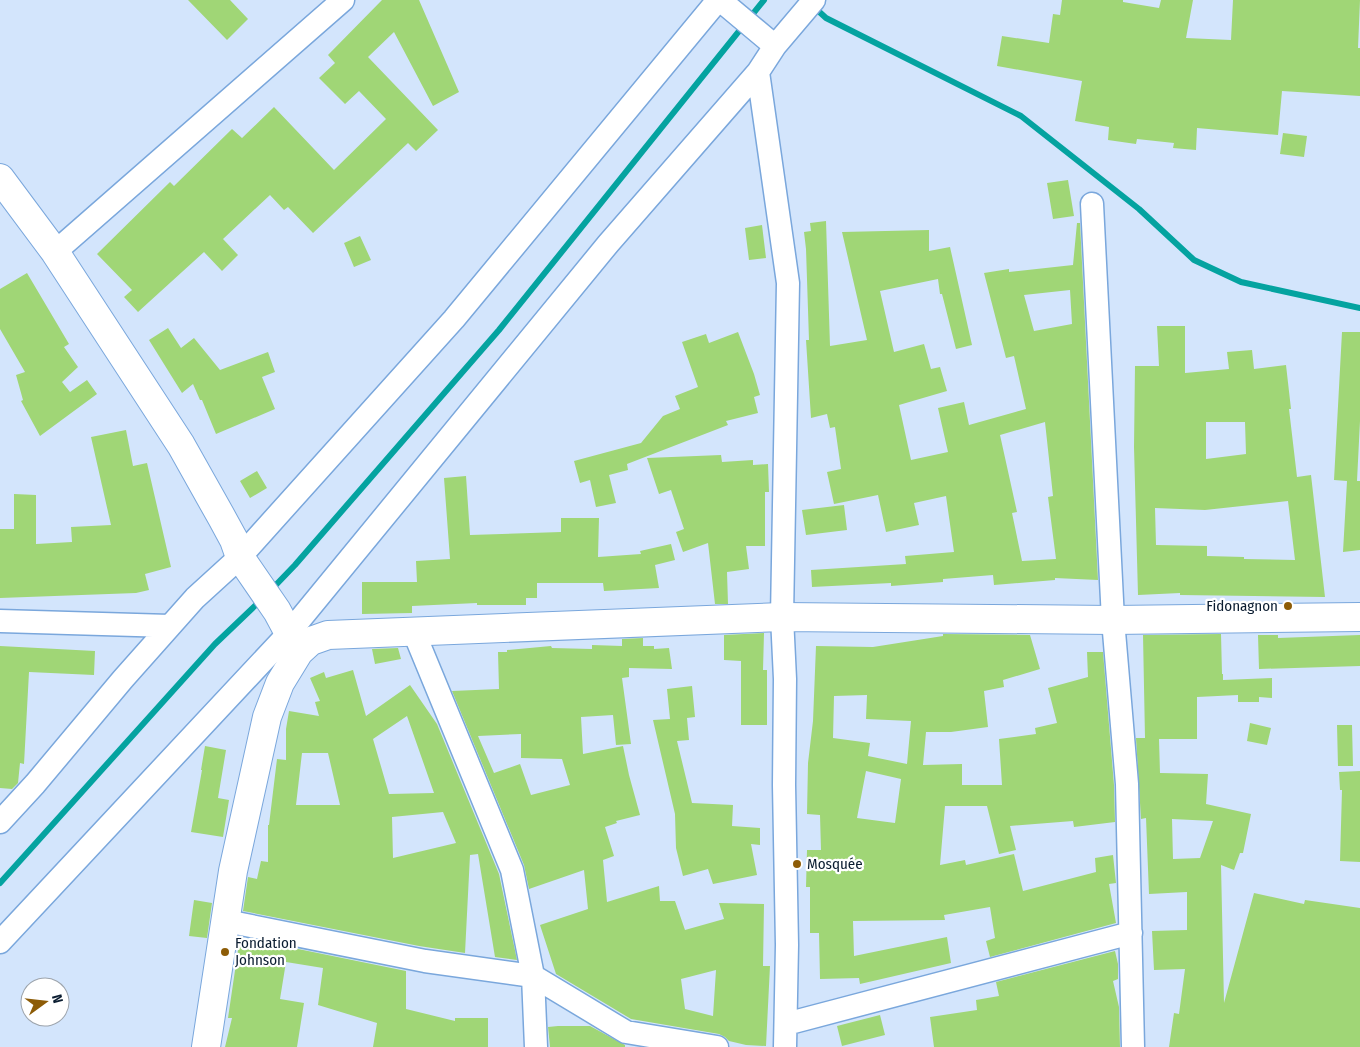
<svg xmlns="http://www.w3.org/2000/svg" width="1360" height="1047" viewBox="0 0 1360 1047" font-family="'Fira Sans Condensed',sans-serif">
<rect width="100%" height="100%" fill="#d3e5fc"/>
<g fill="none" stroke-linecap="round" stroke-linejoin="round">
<path stroke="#04a3a0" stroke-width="6" d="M 814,7 L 826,18 L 1021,116 L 1139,209 L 1194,260 L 1241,282 L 1360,308
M 271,590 L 295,565 L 499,330 L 764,0
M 0,883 L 215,644 L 261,600"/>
</g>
<path fill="#a0d676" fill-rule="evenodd" d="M 188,0 L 230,0 L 248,19 L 227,40 Z
M 382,0 L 419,0 L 459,92 L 433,106 L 394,32 L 368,57 L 438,130 L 416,151 L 408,143 L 313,233 L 288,207 L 284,210 L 270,195 L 223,239 L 238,255 L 222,271 L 204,252 L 138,312 L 124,297 L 132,290 L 97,254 L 170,182 L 174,186 L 232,129 L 242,138 L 274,107 L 334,170 L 386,119 L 359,91 L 345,104 L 319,78 L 335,63 L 328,55 Z
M 1062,0 L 1123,0 L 1123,2 L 1159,8 L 1161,0 L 1193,0 L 1186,38 L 1231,40 L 1233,0 L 1360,0 L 1358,48 L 1360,48 L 1360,96 L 1282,91 L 1278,135 L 1197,128 L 1196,150 L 1173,148 L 1174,143 L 1137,139 L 1136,144 L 1108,140 L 1109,127 L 1075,121 L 1082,81 L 997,66 L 1002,36 L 1049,43 L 1053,14 L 1060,15 Z
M 1283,133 L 1307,136 L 1304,157 L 1280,154 Z
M 1068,180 L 1074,216 L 1053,219 L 1047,183 Z
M 826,221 L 830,346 L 867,340 L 842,232 L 929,230 L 929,251 L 950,247 L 972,345 L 956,349 L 942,294 L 940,294 L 938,279 L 880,291 L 894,352 L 924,344 L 931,369 L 940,367 L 947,391 L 899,405 L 911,460 L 948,452 L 938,408 L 964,402 L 969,425 L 1026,409 L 1014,356 L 1006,358 L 984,273 L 1009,269 L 1009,272 L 1073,265 L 1077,223 L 1080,223 L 1098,580 L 1055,578 L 1055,580 L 994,585 L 993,575 L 943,579 L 943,582 L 891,586 L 891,583 L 812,587 L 811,570 L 906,564 L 905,556 L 954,552 L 946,496 L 914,503 L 919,525 L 886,532 L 878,495 L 834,504 L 827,472 L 841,469 L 835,427 L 830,428 L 827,414 L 811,418 L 806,340 L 809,340 L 806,249 L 804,232 L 811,231 L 810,223 ZM 1070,290 L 1072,324 L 1034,331 L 1024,295 ZM 1045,422 L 1053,496 L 1048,497 L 1056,559 L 1022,561 L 1012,513 L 1017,512 L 1000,435 Z
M 762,225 L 766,258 L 749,260 L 745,228 Z
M 360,236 L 371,260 L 354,267 L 344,243 Z
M 27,273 L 69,344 L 64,347 L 78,367 L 62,382 L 70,392 L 87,380 L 97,394 L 40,436 L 21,401 L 23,400 L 16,375 L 25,372 L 0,329 L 0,289 Z
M 1157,326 L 1185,326 L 1185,373 L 1229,369 L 1227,352 L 1252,350 L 1254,369 L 1286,365 L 1291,409 L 1289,409 L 1297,477 L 1311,475 L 1325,597 L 1180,595 L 1180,593 L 1138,595 L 1134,447 L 1135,366 L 1159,366 ZM 1206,422 L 1245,422 L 1246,454 L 1206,459 ZM 1288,501 L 1295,560 L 1244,559 L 1244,557 L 1207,556 L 1207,546 L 1156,545 L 1155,508 L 1205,510 Z
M 168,328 L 181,348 L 194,338 L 220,370 L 268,352 L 275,372 L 262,377 L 275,409 L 216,434 L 202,400 L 200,400 L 193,384 L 182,393 L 149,340 Z
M 738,332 L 754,374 L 760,395 L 754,397 L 758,413 L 726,421 L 728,425 L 627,464 L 628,470 L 609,475 L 616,503 L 596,507 L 590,480 L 580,483 L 574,461 L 641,443 L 663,416 L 680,409 L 675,396 L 698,387 L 682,342 L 706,334 L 709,343 Z
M 1342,332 L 1360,332 L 1360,421 L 1357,481 L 1360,481 L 1360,550 L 1343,552 L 1347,481 L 1334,480 Z
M 126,430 L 133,466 L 147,463 L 171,567 L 145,574 L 149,590 L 136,593 L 0,598 L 0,529 L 14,529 L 14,494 L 36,495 L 36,544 L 72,542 L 71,527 L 111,525 L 91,437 Z
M 721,455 L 722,462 L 753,460 L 753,465 L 768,464 L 769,492 L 765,492 L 765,546 L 746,546 L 749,569 L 727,572 L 728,604 L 715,604 L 708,543 L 683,552 L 676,532 L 684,529 L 671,490 L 659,494 L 647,458 Z
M 257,471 L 267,488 L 250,498 L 240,481 Z
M 466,476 L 470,535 L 561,532 L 561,518 L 599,518 L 598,557 L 641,554 L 640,551 L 671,544 L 675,560 L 655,565 L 659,588 L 604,591 L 603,583 L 537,583 L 537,598 L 526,598 L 526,605 L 477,605 L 477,603 L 412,606 L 412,613 L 362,614 L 362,582 L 417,582 L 416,561 L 450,559 L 444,478 Z
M 844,505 L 847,530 L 806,535 L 802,510 Z
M 764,633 L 763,670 L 767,670 L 767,725 L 741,725 L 741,661 L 724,660 L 724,635 Z
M 943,634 L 1030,635 L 1040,669 L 1003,680 L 1004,687 L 984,691 L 988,727 L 951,732 L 926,732 L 923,765 L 962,764 L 962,785 L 1002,785 L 999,739 L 1036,734 L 1035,728 L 1057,723 L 1048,688 L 1088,677 L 1087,652 L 1103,652 L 1114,785 L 1115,822 L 1074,827 L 1073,821 L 1010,826 L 1016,850 L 999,854 L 987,806 L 945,806 L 940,865 L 965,860 L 966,865 L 1014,854 L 1023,891 L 1096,872 L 1095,858 L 1113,855 L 1116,883 L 1109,884 L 1116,923 L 990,957 L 986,941 L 995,938 L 990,907 L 944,915 L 945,920 L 853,921 L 854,956 L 947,937 L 951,963 L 860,984 L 859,978 L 820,979 L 819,933 L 810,933 L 810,887 L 806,887 L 807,850 L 821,850 L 820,815 L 807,814 L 808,763 L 813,721 L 816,646 L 873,647 L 943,636 ZM 867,695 L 866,719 L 911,721 L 907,764 L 868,756 L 870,743 L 833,738 L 834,696 ZM 866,771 L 901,779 L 895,823 L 857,818 Z
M 1221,634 L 1222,674 L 1223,674 L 1223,680 L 1272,678 L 1272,698 L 1259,697 L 1259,702 L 1238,702 L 1238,695 L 1197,697 L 1197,739 L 1159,739 L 1160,773 L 1208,774 L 1206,804 L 1251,814 L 1243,853 L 1240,853 L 1234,870 L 1221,865 L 1224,1003 L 1254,893 L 1304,904 L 1305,900 L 1360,908 L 1360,1047 L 1169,1047 L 1174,1013 L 1179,1014 L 1185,969 L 1154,970 L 1152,931 L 1187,930 L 1187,892 L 1149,894 L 1146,818 L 1141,819 L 1136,738 L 1145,738 L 1143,635 ZM 1172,819 L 1213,821 L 1200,858 L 1173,859 Z
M 1258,635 L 1278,635 L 1278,638 L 1360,635 L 1360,666 L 1259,669 Z
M 643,638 L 643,646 L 654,646 L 654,649 L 669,648 L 672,669 L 629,668 L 629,677 L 622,678 L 631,744 L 616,745 L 613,715 L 581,717 L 583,754 L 623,746 L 629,775 L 640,815 L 616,821 L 617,823 L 605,827 L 614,856 L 603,860 L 607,902 L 659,886 L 660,901 L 675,901 L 685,930 L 724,919 L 719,903 L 764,904 L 763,966 L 770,966 L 766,1046 L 746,1045 L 729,1041 L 725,1037 L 719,1034 L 631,1019 L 556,974 L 540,925 L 588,909 L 584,870 L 529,889 L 524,865 L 452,691 L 499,689 L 498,652 L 507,652 L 507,650 L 551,646 L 552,648 L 592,649 L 592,645 L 622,646 L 622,639 ZM 521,734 L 521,758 L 562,759 L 570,785 L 531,795 L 520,764 L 494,773 L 478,736 ZM 716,970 L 713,1016 L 685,1009 L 681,979 Z
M 0,646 L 95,651 L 94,675 L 29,672 L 24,764 L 20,763 L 18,783 L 12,789 L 0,788 Z
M 398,648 L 401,659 L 375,664 L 372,649 Z
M 353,670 L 366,716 L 410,685 L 437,724 L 499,874 L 517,960 L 495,957 L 478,854 L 470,855 L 465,953 L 419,946 L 243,911 L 248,877 L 257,879 L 261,861 L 268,862 L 268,825 L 269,825 L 277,759 L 286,760 L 286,729 L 289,711 L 319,716 L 315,702 L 320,701 L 310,678 L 324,672 L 326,678 ZM 407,716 L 434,793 L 389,794 L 373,739 ZM 302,753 L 328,753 L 340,805 L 296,805 ZM 443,812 L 456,843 L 393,858 L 392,817 Z
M 692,686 L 695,717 L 687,718 L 689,740 L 677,741 L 692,803 L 733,805 L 732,826 L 760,828 L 760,845 L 751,844 L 757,875 L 713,884 L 708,869 L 683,876 L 676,848 L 675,814 L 653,720 L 670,719 L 667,689 Z
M 1250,723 L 1271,728 L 1267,745 L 1247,741 Z
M 1337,725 L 1352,725 L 1353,766 L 1338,766 Z
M 205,746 L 226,750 L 218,798 L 229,800 L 223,837 L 191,832 L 202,770 L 201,770 Z
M 1360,771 L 1360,862 L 1340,861 L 1342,790 L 1340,790 L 1339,772 Z
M 194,900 L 212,903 L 207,938 L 189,936 Z
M 239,937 L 406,971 L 406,1009 L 455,1021 L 455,1018 L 488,1018 L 488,1047 L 373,1047 L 377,1023 L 318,1005 L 323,968 L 286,962 L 280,999 L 304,1003 L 297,1047 L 225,1047 L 232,1018 L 228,1018 L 238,950 L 237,950 Z
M 1115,951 L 1118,964 L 1118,979 L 1113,981 L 1119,1007 L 1120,1047 L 934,1047 L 930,1017 L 977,1010 L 976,1000 L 999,996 L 996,982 Z
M 880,1015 L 885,1035 L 842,1046 L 837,1026 Z
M 558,1026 L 590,1026 L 625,1045 L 625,1047 L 550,1047 L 548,1027 Z"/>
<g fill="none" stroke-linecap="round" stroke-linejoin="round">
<defs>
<path id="street" d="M 720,0 L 775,46
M 758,72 L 788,283 L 782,617 L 785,679 L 784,785 L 787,945 L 785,1047
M 1092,204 L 1113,620 L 1127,784 L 1133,1047
M 55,252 L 343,0
M 0,621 L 170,626
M 413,630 L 512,870 L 533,976 L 536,1047
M 0,822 L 35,784 L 123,679 L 195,598 L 240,557 L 454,319 L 718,0
M 226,921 L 425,961 L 533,976 L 626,1032 L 717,1047
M 0,942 L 288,634 L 608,244 L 758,72 L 775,46 L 814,0
M 786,1024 L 1131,933"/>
<path id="secondary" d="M 0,178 L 55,252 L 181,445 L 222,518 L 234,540 L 240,557 L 277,611 L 299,652
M 206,1047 L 233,871 L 267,717 L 280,683 L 299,652 L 311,641 L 328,635 L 782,617 L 1113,620 L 1360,617"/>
</defs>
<use href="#street" stroke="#7aa7dc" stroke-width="25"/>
<use href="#secondary" stroke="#7aa7dc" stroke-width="30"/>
<use href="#street" stroke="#fff" stroke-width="22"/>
<use href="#secondary" stroke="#fff" stroke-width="28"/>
</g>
<g fill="#8d5c07" stroke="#fff" stroke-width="2">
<circle cx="1288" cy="606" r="5"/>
<circle cx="797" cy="864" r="5"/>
<circle cx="225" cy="952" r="5"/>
</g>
<g text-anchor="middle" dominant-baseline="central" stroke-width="4.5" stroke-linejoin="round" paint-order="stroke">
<g font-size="15" fill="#0a1c30" stroke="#fff" text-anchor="start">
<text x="1278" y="606" text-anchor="end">Fidonagnon</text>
<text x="807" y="864">Mosquée</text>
<text x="235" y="943">Fondation<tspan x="235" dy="17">Johnson</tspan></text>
</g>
</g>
<g transform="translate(45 1002) rotate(75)"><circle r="24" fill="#ffffff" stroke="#9da4ac"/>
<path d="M0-4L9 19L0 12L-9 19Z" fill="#8d5c07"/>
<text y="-8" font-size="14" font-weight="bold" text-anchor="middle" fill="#0a1c30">N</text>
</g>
</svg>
